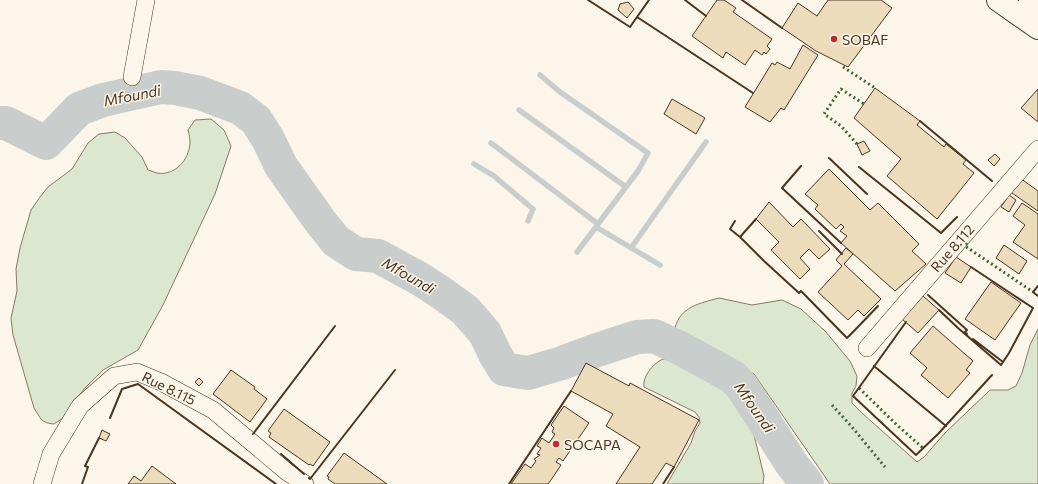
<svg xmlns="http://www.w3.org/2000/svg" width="1038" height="484" viewBox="0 0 1038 484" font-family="Commissioner,sans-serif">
<rect width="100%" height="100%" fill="#fbf6e9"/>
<path fill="#dce7d0" stroke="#887966" d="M 211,119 L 224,130 L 231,146 L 215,194 L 163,305 L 138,350 L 103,370 L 84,389 L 63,418 L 54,424 C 41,423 41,419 34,408 L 13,335 L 11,318 L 17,291 L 16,269 L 20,248 L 31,210 L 40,197 L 48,187 L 72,169 L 88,143 L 99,134 L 115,132 L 125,138 L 142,157 L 148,170 C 151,171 154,172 157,173 C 175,176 189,160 190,143 C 190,139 189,134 188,130 L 195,120 Z
M 719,298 L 752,305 L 782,300 L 801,309 L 825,331 L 850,361 L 857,376 L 856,386 L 852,393 L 852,403 L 863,414 L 917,462 L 924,457 L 945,433 L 990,390 L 1008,390 L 1016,386 L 1022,373 L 1030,345 L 1038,329 L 1038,484 L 830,484 L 754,374 L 734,363 L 707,350 L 680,335 L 675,328 C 680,307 700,303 719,298 Z
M 668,359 L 678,361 L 688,366 L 706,379 L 725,390 L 731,396 L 754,435 L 764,476 L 763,484 L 667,484 L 691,443 L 695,431 L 700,423 L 699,417 L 695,412 L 644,387 C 642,377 653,364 661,360 C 663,359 666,359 668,359 Z"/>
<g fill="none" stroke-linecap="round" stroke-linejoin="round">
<path stroke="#c9cecd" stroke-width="5.5" d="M 519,110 L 626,187
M 491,143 L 598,224 L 638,171 L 648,153 L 560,92 L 540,75
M 474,164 L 494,176 L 533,209 L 528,221
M 631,248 L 706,142
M 577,252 L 596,227 L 660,265"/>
<path stroke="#c9cecd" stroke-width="34" d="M 0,123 L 6,123 L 46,143 L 79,109 L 103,100 L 161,87 L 175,88 L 200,93 L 240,108 L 256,120 L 268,139 L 281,166 L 320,221 L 336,241 L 356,254 L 378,256 L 420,279 L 440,292 L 465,310 L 485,333 L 495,354 L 504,369 L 528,373 L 562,363 L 597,350 L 637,337 L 654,336 L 680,348 L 733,377 L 743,388 L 791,463 L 807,484"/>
</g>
<path fill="#ecdcbc" stroke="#4a3520" d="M 717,0 L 724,0 L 736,8 L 733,12 L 772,39 L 767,46 L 770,49 L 766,54 L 764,52 L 762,55 L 755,50 L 745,65 L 726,52 L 723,58 L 692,36 Z
M 828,0 L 881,0 L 892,8 L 848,67 L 816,51 L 782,28 L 798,3 L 817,16 Z
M 628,2 L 634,9 L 627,18 L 618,10 L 620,4 Z
M 803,45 L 818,55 L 784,110 L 781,108 L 770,122 L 745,107 L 772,63 L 775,65 L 777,62 L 790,69 Z
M 875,88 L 920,121 L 917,125 L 944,147 L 946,144 L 966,160 L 963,164 L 974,173 L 937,219 L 887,176 L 901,159 L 854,118 Z
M 1038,89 L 1038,122 L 1021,108 Z
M 672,99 L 705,118 L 696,134 L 664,114 Z
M 864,141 L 870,151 L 862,155 L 857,144 Z
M 995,154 L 1000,159 L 994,166 L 988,160 Z
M 829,169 L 870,210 L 878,203 L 919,244 L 912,251 L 926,264 L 895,291 L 841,243 L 847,236 L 840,231 L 844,227 L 841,224 L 836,229 L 815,209 L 818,205 L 805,194 Z
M 1020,178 L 1038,191 L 1038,211 L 1009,191 Z
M 1009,195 L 1016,200 L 1009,212 L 1001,207 Z
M 769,202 L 793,227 L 801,219 L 830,249 L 819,259 L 809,249 L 800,258 L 810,269 L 800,279 L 771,250 L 779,242 L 756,219 Z
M 1022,203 L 1038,214 L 1038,259 L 1013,242 L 1025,225 L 1013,216 Z
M 1004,245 L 1027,261 L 1019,274 L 996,258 Z
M 846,248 L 853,254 L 844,264 L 881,299 L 864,316 L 858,310 L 848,320 L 818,292 L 842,266 L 836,260 Z
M 956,257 L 971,267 L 961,283 L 945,273 Z
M 991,282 L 1021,303 L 995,340 L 965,319 Z
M 923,296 L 939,310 L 918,333 L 902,319 Z
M 933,326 L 973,361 L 966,370 L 970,373 L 948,398 L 921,375 L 927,368 L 910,353 Z
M 586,363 L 629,386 L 630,383 L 699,420 L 674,467 L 666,463 L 652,484 L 616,484 L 640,447 L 606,426 L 613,414 L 571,391 Z
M 231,370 L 255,387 L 254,389 L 267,399 L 250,422 L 213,394 Z
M 199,378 L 203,382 L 199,386 L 195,382 Z
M 564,406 L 589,423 L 563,461 L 559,458 L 556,462 L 561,465 L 553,477 L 548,484 L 511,484 L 525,464 L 531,468 L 536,461 L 534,459 L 540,455 L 537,454 L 541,448 L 537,446 L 542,438 L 549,443 L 555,434 L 552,432 L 554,428 L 551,425 Z
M 284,409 L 330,442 L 313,466 L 310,464 L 309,465 L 269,437 L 271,433 L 268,431 Z
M 102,430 L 110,434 L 106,441 L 99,438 Z
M 344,453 L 387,484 L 335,484 L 328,479 L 329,477 L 327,476 Z
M 152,466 L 176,484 L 128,484 L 134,476 L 141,481 Z"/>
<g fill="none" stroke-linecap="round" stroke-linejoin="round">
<defs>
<path id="minor" d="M 132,77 L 146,0
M 867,348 L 1038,149
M 42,484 L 51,454 L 80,406 L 114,376 L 137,372 L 161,382 L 213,410 L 287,472 L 305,484"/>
<path id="trunk" d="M 998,0 L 1038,28
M 1030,0 L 1038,6"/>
</defs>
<use href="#minor" stroke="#4a3520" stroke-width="18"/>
<use href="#trunk" stroke="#4a3520" stroke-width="24"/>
<use href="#minor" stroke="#fbf6e9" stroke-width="17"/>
<use href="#trunk" stroke="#fbf6e9" stroke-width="22"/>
<path stroke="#436837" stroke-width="3" stroke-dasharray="2 3" stroke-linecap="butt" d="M 843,67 L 875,88
M 857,144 L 841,126 L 824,114 L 841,89 L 864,104
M 967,243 L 965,246 L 1033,292
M 859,388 L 898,426 L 923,448
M 832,405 L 852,427 L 885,467"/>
<path stroke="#4a3520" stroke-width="2" d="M 588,0 L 630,27 L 649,0
M 685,0 L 706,16
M 742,0 L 782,28
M 637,17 L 753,93
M 920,121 L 992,181
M 829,158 L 867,194
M 801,166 L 782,188 L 841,243
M 859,167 L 941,233 L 957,217
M 735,221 L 730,229 L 740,237 L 756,219
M 819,231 L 842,254
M 740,237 L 764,261 L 799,293 L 801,291 L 847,338 L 855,330 L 878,306
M 1038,286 L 1033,292 L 1038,296
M 928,295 L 967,330 L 965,332 L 967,334
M 939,310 L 958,328 L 1001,365 L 1009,353 L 1033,308 L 971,267
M 906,322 L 853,396 L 916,455 L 938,434 L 992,375
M 973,339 L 1003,362
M 874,366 L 946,426
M 110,418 L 122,389 L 138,384 L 276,484
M 253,434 L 335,326
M 281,454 L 304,474
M 309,478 L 310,479 L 395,370
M 82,484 L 88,467 L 85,466 L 99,438
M 509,484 L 571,391
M 663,484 L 674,467"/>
</g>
<g fill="#c62828" stroke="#fbf6e9" stroke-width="1.5">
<circle cx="834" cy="39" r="4"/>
<circle cx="556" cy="444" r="4"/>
</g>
<g text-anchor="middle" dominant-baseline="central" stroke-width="3" stroke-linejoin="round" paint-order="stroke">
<g font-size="14" fill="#4a3520" stroke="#fbf6e9" text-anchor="start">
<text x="842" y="39">SOBAF</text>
<text x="564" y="444">SOCAPA</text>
</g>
<g font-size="14" fill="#4a3520" stroke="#fbf6e9">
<text transform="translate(952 248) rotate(-49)">Rue 8.112</text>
<text transform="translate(169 388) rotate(26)">Rue 8.115</text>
</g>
<g font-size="15" font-style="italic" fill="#4a3520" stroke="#fbf6e9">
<text transform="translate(132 95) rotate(-11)">Mfoundi</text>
<text transform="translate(409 275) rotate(30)">Mfoundi</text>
<text transform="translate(755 407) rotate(55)">Mfoundi</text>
</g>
</g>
</svg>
